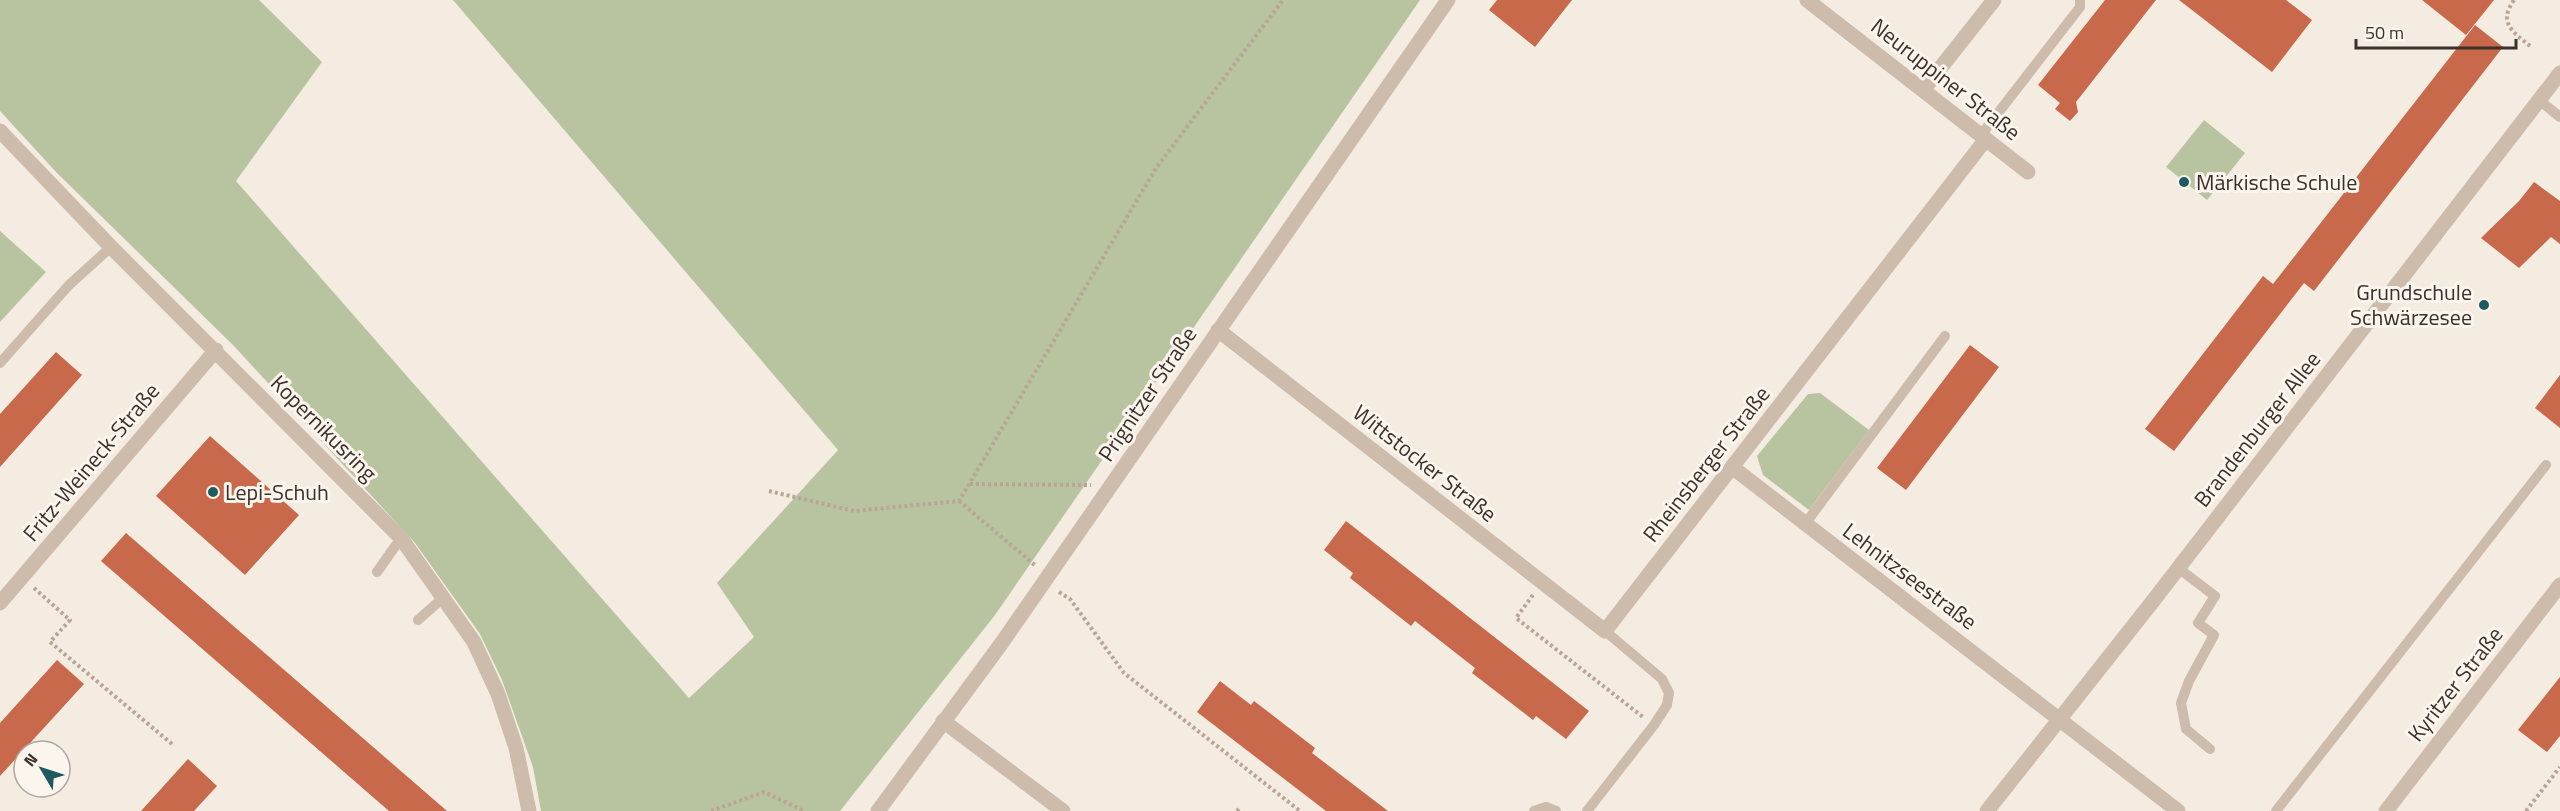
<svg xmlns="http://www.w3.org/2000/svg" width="2560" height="811" viewBox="0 0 2560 811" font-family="'Titillium Web',sans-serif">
<rect width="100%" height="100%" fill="#f4ebe1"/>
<path fill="#b8c4a0" d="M 0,0 L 259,0 L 322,62 L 236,181 L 689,698 L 754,637 L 717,583 L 838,450 L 453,0 L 1420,0 L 995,615 L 840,811 L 541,811 L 533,767 L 502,680 L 480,634 L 415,543 L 234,346 L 57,173 L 0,111 Z
M 2204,120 L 2245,153 L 2207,200 L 2166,167 Z
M 0,231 L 46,272 L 0,322 Z
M 1820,393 L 1869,430 L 1809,510 L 1763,475 L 1757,456 L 1808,394 Z"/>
<path fill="#c8694b" d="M 1497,0 L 1572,0 L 1535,47 L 1489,10 Z
M 2105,0 L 2156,0 L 2076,102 L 2078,112 L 2070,121 L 2055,109 L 2060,103 L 2038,85 Z
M 2179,0 L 2286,0 L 2312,20 L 2272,72 Z
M 2422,0 L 2494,0 L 2466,35 Z
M 2475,25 L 2503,47 L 2314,291 L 2304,283 L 2174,451 L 2145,429 L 2263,276 L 2273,284 Z
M 2534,182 L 2560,201 L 2560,244 L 2551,237 L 2519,268 L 2481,238 L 2519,201 Z
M 1970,345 L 1999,367 L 1906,490 L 1877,468 Z
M 56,352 L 82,375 L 0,467 L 0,414 Z
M 2560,375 L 2560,428 L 2535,408 Z
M 210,436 L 299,515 L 245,575 L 156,496 Z
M 1346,521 L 1589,711 L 1566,739 L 1536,716 L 1533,720 L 1472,673 L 1475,668 L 1415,621 L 1411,626 L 1350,578 L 1353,573 L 1324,550 Z
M 126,533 L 447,811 L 389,811 L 101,561 Z
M 57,660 L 84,684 L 0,776 L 0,723 Z
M 2560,677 L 2560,736 L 2547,752 L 2518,730 Z
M 1220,681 L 1251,705 L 1254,701 L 1315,748 L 1312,753 L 1388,811 L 1326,811 L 1197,712 Z
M 188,759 L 217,786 L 194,811 L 141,811 Z"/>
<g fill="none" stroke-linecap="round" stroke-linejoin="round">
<path stroke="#b9a596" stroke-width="4" stroke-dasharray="3 3" stroke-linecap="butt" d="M 2514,0 C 2498,23 2512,31 2530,46
M 970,484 L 1091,485
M 769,491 L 854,511 L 959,501 L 1156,168 L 1283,0
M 959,501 L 1036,566
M 34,588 L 70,620 L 50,642 L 172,744
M 1059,592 L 1070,599 L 1124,673 L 1300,811
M 1533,595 L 1516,618 L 1643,717
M 711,811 L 764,792 L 804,811
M 1237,811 L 1239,809
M 2526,811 L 2560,767"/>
<path stroke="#cdbbac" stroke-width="10" d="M 2539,100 L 2560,117
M 1981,135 L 2080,7 L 2080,0
M 0,363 L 69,285 L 111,247
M 1805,524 L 1945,336
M 2178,568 L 2215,596 L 2198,623 L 2214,635 L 2189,681 L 2181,703 L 2186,729 L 2210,749
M 377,572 L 401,538
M 418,620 L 444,597
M 1534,811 L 1546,807 L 1556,811
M 1587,811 L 1654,725 L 1667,705 L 1669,693 L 1662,679 L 1605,631
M 2276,811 L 2546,465"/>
<path stroke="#cdbbac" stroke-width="15" d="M 1807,0 L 2028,172
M 1923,90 L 1994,0
M 0,131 L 111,247 L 401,538 L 474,642 L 498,694 L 516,748 L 529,811
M 1218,330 L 1605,631 L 1986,139
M 1732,467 L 2178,811
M 0,603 L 216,350
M 943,721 L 1063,811
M 878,811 L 1001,644 L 1448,0
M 1987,811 L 2153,601 L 2560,73
M 2386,811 L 2560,585"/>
</g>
<g fill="#1f5a5e" stroke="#fbf5ee" stroke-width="2">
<circle cx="2184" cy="182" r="6"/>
<circle cx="2484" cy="305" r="6"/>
<circle cx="213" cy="492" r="6"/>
</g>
<g text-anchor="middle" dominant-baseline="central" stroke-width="6" stroke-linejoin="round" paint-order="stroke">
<g font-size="22" fill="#3b302b" stroke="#fbf5ee">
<text transform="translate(1946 79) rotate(38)">Neuruppiner Straße</text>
<text transform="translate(1147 394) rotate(-56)">Prignitzer Straße</text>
<text transform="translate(324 428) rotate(45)">Kopernikusring</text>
<text transform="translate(2257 429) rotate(-52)">Brandenburger Allee</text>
<text transform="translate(91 462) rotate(-50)">Fritz-Weineck-Straße</text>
<text transform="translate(1425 463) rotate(38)">Wittstocker Straße</text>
<text transform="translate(1706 464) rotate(-52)">Rheinsberger Straße</text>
<text transform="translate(1910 576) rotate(37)">Lehnitzseestraße</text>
<text transform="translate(2455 684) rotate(-52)">Kyritzer Straße</text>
</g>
<g font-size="22" fill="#3b302b" stroke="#fbf5ee" text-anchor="start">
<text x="2196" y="182">Märkische Schule</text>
<text x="2472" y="292" text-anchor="end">Grundschule<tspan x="2472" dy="25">Schwärzesee</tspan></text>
<text x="225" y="492">Lepi-Schuh</text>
</g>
</g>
<g transform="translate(42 769) rotate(309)"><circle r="28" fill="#fbf5ee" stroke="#aea6a0" stroke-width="1.5"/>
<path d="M0-4.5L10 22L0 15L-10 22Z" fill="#1f5a5e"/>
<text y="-9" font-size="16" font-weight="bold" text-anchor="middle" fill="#3b302b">N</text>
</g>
<path d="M2356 39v9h160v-9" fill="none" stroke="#3b302b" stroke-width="3"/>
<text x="2365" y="39" font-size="18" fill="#3b302b" stroke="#fbf5ee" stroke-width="4.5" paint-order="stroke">50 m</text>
</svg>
